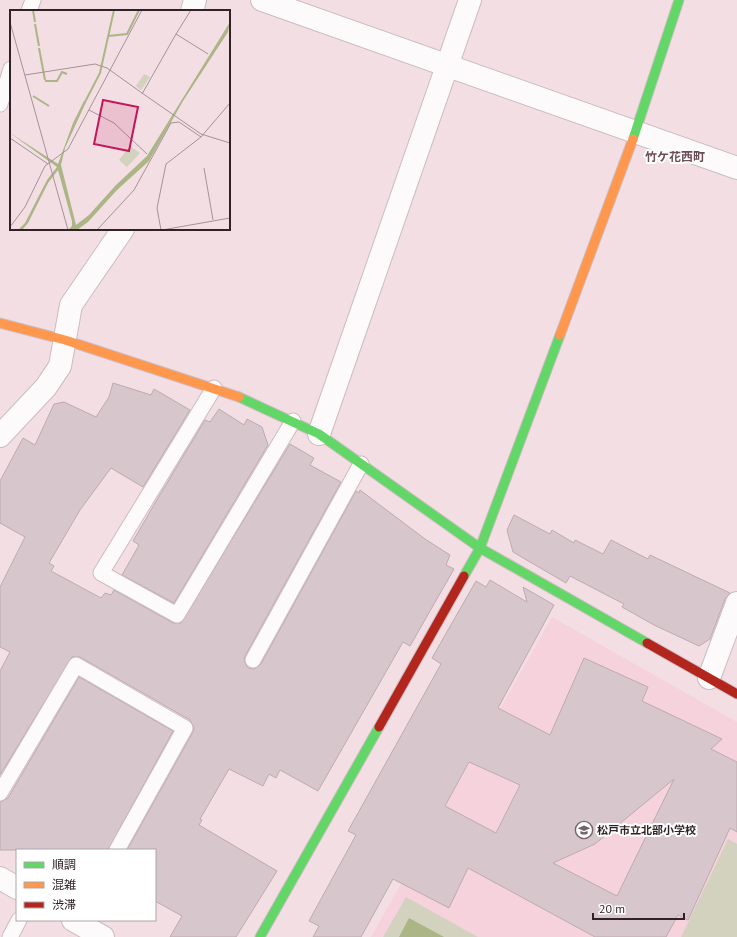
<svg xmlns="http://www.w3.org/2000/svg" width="737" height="937" viewBox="0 0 737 937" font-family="'PT Sans','Noto Sans JP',sans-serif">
<rect width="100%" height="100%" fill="#f3dee4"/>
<path fill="#f6d2dd" d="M 552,617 L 737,722 L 737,937 L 371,937 Z"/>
<path fill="#d3d2be" d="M 728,839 L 737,844 L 737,937 L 681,937 Z
M 406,897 L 478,937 L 383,937 Z"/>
<path fill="#abb586" d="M 409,918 L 444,937 L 399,937 Z"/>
<path fill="#d7c6cb" stroke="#bcabb0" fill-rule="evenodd" d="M 113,383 L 151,395 L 154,389 L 190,410 L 143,487 L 111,468 L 80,510 L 49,563 L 54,566 L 51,571 L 101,598 L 105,593 L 111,595 L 114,590 L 173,623 L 181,623 L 290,444 L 314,458 L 310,465 L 341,482 L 245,656 L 244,661 L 248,668 L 254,669 L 261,664 L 356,491 L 359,493 L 360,490 L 425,539 L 450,555 L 446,565 L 454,569 L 410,646 L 403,642 L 318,791 L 280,770 L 276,778 L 269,774 L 263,786 L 229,769 L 200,819 L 202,820 L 199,825 L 277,871 L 236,937 L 170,937 L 182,916 L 155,901 L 155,850 L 127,850 L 193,732 L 194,728 L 190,720 L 80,657 L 72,657 L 0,775 L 0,671 L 10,652 L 0,647 L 0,587 L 25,537 L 0,523 L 0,481 L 23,438 L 35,445 L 54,404 L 64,402 L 96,417 L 109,397 Z
M 219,409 L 244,425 L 247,419 L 262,427 L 268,445 L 174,603 L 122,575 L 139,545 L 133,541 L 158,498 L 205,420 L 210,422 Z
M 514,515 L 550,534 L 552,530 L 574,543 L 575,540 L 603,554 L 611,540 L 648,559 L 650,555 L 730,593 L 725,599 L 710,639 L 699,646 L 654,625 L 622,607 L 624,604 L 570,576 L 566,583 L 513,552 L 507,530 Z
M 490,580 L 527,602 L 523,587 L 554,605 L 498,708 L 550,735 L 584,658 L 648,687 L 642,701 L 722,739 L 711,749 L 737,762 L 737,832 L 730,828 L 688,920 L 678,915 L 666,937 L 595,937 L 468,868 L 449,908 L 393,879 L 361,937 L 313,937 L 319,926 L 309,921 L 356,835 L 348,831 L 441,664 L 432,658 L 476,581 L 486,587 ZM 469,762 L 520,785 L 496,833 L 445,806 ZM 674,779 L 617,896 L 553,863 L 595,844 Z
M 79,677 L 173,731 L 108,850 L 0,850 L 0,802 L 8,798 Z"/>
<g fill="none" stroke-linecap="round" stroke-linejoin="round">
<defs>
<path id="lane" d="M 29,11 L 33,0
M 0,104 L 11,69
M 214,388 L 101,573 L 177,615 L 293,421
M 253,660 L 361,464
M 0,793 L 76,665 L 185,728 L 117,850
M 10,937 L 19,920"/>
<path id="street" d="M 262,0 L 737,168
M 192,11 L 195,0
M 319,434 L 470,0
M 0,436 L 46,387 L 60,366 L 71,305 L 123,229
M 709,678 L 737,603
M 0,878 L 17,888
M 73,920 L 103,937"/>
<path id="fast" d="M 633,139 L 679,0
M 239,397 L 319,434 L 480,548 L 647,643
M 464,576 L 480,548 L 560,335
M 260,937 L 379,727"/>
<path id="slow" d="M 0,323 L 65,340 L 239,397
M 560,335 L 633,139"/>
<path id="jam" d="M 647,643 L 737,694
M 379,727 L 464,576"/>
</defs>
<use href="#lane" stroke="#ccbcc0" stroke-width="17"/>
<use href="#street" stroke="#ccbcc0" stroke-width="24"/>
<use href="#fast" stroke="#ccbcc0" stroke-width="11"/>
<use href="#slow" stroke="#ccbcc0" stroke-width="11"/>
<use href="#jam" stroke="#ccbcc0" stroke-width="11"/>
<use href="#lane" stroke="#fdfafb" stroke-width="15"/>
<use href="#street" stroke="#fdfafb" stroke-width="22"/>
<use href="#fast" stroke="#63d668" stroke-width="9"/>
<use href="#slow" stroke="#ff974d" stroke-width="9"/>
<use href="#jam" stroke="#b3261e" stroke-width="9"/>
</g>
<defs>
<symbol id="school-ring" viewBox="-11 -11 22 22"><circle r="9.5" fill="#fff" stroke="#746469" stroke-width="1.5"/><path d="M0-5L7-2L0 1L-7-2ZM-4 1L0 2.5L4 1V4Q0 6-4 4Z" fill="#746469"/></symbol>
</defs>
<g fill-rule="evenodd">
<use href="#school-ring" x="574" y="820" width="20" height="20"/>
</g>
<g text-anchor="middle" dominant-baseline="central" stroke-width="4" stroke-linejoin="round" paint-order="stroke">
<g font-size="11" font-weight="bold" fill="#302227" stroke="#fff" text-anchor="start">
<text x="597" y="830">松戸市立北部小学校</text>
</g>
<g font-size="12" font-weight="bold" fill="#6d4d57" stroke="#fff">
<text x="675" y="156">竹ケ花西町</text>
</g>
</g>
<g transform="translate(10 10)">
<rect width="220" height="220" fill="#f3dee4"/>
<path d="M 134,64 L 140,67 L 131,80 L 126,76 ZM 120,136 L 130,143 L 117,157 L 109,150 Z" fill="#d3d2be"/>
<path d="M 220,12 L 218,22 L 173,91 L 139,151 L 107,180 L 78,212 L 67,220 L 58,220 L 62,216 L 62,211 L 48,160 L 38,173 L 18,213 L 12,220 L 8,220 L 15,213 L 37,170 L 47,157 L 0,123 L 48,154 L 63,113 L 74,91 L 76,92 L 55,138 L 51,155 L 66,215 L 79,205 L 106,175 L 137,146 Z" fill="#abb586"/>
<path fill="none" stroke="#abb586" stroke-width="2" d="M 23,0 L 25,12M 25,14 L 29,36M 98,26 L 117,24 L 129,0M 29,38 L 35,70M 35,71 L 47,71 L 52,62 L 57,64M 23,86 L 39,96M 74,94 L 90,63 L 104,0"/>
<path fill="none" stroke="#a59398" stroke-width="1" d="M 0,12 L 58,220M 166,24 L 181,0M 15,65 L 85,54 L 97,58 L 132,83M 132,83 L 191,124 L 220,133M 132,84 L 166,24 L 198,44M 79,100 L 104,113 L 137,144M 0,128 L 38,154M 194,158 L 203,210M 0,217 L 15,197 L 35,156 L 58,139 L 132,0M 87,220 L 124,180 L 161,113 L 169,112 L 191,127 L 220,93M 151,220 L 147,198 L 156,154 L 191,127M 152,220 L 220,208"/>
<path fill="#c2185b" fill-opacity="0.15" stroke="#c2185b" stroke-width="2" d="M 93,90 L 128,97 L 119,141 L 84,134 Z"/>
<rect width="220" height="220" fill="none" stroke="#302227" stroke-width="2"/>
</g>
<rect x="16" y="849" width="140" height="72" fill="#ffffff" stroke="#aca7a9"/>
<rect x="24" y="862" width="20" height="6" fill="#63d668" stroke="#aca7a9"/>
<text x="52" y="869" font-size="12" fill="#302227">順調</text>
<rect x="24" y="882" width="20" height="6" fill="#ff974d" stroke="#aca7a9"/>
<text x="52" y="889" font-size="12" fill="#302227">混雑</text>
<rect x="24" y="902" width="20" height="6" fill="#b3261e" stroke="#aca7a9"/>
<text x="52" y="909" font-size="12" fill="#302227">渋滞</text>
<path d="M593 913v6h91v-6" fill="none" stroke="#302227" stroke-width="2"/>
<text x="599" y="913" font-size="12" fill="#302227" stroke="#ffffff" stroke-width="3" paint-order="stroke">20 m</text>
</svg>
